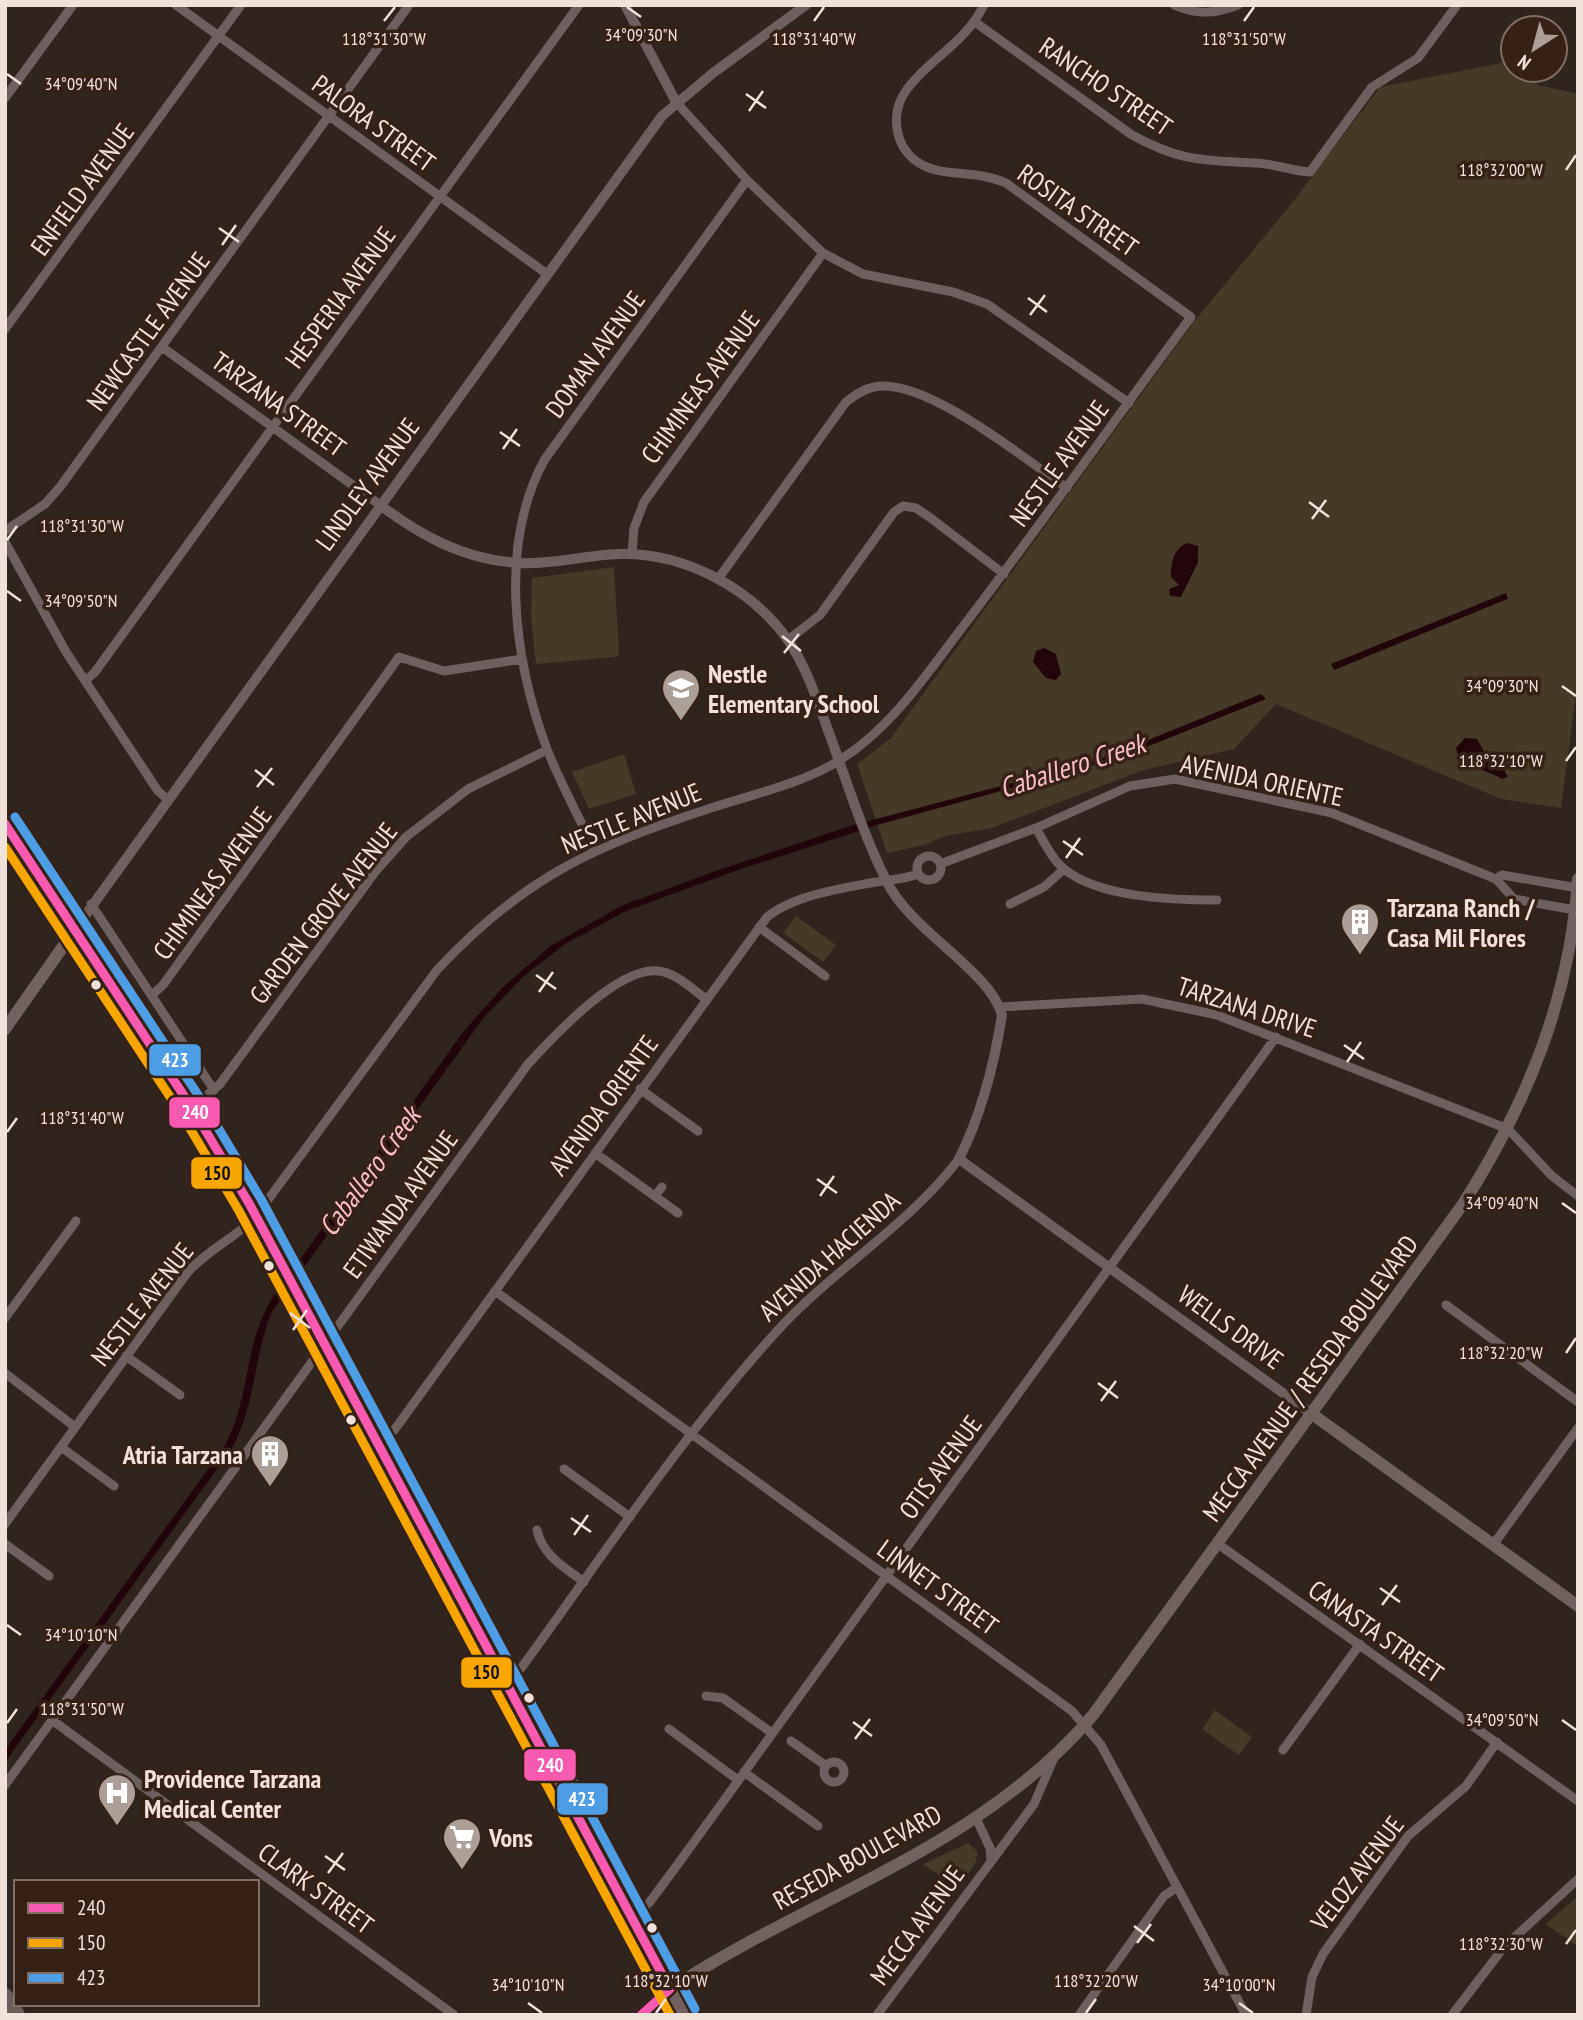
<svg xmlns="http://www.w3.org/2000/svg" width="1583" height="2020" viewBox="0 0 1583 2020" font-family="'PT Sans Narrow',sans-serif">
<rect width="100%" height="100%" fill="#2f241e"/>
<path fill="#443a27" d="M 1507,62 L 1513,70 L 1518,70 L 1538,85 L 1578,94 L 1578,680 L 1561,808 L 1501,799 L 1276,704 L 1234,749 L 1144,770 L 992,828 L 945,836 L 924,845 L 887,853 L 857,764 L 891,738 L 1196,319 L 1289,207 L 1380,87 Z
M 614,567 L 619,654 L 615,657 L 536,664 L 531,617 L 532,578 Z
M 624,754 L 636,794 L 589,809 L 572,772 Z
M 796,916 L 836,945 L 823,962 L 783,933 Z
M 1215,1710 L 1252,1737 L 1239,1755 L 1202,1729 Z
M 968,1843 L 978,1852 L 975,1864 L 958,1889 L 923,1864 Z
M 1578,1896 L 1578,1947 L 1546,1924 Z"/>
<path fill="#21060c" d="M 1187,543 L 1198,546 L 1198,562 L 1181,597 L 1170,596 L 1169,589 L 1179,585 L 1171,577 C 1171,563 1173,549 1187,543 Z
M 1506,593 L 1508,599 L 1495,604 L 1334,670 L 1331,664 Z
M 1044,648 L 1056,654 L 1061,674 L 1056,680 L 1046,678 L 1033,662 L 1036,651 Z
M 1261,694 L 1266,699 L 1144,748 L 1143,743 L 1153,738 Z
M 1465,738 L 1477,739 L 1487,757 L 1500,763 L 1508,777 L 1502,779 C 1488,770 1458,766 1456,748 Z
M 1128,748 L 1129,753 L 1091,766 L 877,825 L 735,871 L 626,911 L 565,944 L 525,975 L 485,1016 L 271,1313 C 254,1358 255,1406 232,1448 L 5,1762 L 5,1750 L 224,1447 C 251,1400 243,1343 273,1297 L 464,1031 L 504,986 L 552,945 L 621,906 L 713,872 L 850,826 L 1091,762 Z"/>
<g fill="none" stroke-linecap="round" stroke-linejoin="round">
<path stroke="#21060c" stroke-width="2.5" d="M 1125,752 L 1145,744"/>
<path stroke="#6e605e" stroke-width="9" d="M 176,5 L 547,274
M 1174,5 C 1196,15 1215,14 1238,5
M 975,22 L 1132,135 C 1181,162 1203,160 1257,163 C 1275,164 1292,171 1310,172 L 1372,87 L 1418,58 L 1457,5
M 5,98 L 73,5
M 676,102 L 747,180 L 823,253 L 863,274 L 953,292 L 987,304 L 1129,403
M 5,329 L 241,5
M 162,347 L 380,505
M 5,531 L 45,504 L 60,487 L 409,5
M 5,542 L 66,652 L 158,791 L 167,799
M 632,554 L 634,528 L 644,502 L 823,253
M 718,579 L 846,402 C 854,396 863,389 874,387 C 924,376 1026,460 1067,488
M 788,640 L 820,615 L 894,512 L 903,506 L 916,508 L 928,516 L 1004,574
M 85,681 L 95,672 L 579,5
M 1036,828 C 1044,842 1052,859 1064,869 C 1100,898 1173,900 1217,900
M 594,850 C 579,816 560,783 547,749 C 514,661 498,543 545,459 L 747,180
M917 868a12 12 0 1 1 24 0a12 12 0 1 1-24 0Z
M 940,864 L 1036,828 L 1130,786 L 1175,779 L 1332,813 L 1496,879 L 1514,899 L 1575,910
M 1496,879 L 1502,875 L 1578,888
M 91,904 L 214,1090
M 1010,904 L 1044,887 L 1064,869
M 759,927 L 825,976
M 152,995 L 163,985 L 399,657 L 444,671 L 522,659
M 1000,1007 L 1142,999 L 1217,1015 L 1508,1129 L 1552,1176 L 1578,1196
M 640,1089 L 698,1131
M 192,1108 L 220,1084 L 375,872 L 406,837 L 468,789 L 547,750
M 595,1153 L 678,1213
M 655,1196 L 662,1187
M 495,1291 L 1072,1711 L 1101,1745 L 1246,2015
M 1446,1305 L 1578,1402
M 5,1318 L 76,1221
M 126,1356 L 180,1395
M 5,1373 L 75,1427
M 379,1445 L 395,1429 L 767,917 C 793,896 838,889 870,883 C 887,880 902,880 918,874
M 61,1447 L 114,1486
M 564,1469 L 630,1517
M 5,1524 L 187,1273 C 208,1249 236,1238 256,1216 L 437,970 C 524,877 592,847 711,808 C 753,794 802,784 840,760 C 895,725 929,670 968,620 C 1044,520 1116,418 1191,317 L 1006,183 C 975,169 942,178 919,163 C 895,148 890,115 905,92 C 927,60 965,44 984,5
M 537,1530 C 543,1556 564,1567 584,1582
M 5,1544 L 49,1576
M 1218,1544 L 1578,1801
M 1493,1545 L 1578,1428
M 507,1682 L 522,1667 C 605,1553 683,1434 778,1330 C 835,1268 908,1226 959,1159
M 706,1696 L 723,1698 L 772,1733
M 52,1720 L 454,2015
M 669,1729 L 738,1780
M 791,1741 L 825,1765
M 1283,1750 L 1360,1644
M824 1772a10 10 0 1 1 20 0a10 10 0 1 1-20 0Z
M 744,1772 L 818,1826
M 5,1785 L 528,1064 C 553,1037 619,965 659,971 C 676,973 692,989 706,999
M 976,1818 L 990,1848 L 991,1860
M 631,1917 L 649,1903 L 678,1864 L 1276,1037
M 877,2015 L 1034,1804 L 1053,1760
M 1079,2015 L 1164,1896 L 1176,1888
M 1306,2015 L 1312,1977 L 1323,1954 L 1408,1836 L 1466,1786 L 1497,1742
M 1452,2015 L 1504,1947 L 1578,1879"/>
<path stroke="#6e605e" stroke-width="10" d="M 625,5 L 676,102
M 380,505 C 423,537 465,560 519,563 C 553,565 586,555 619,554 C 684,552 751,588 788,640 C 805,665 815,694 825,722 C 845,775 861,830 886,880 C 910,931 989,969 1002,1015 C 994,1066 982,1113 959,1159 L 1312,1414
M 74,931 L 662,116 L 713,73 L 806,5"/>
<path stroke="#71625f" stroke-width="12" d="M 5,1029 L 74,931
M 1312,1414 L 1578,1606
M 670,1989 C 811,1896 981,1848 1093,1715 L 1463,1204 C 1527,1104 1570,998 1578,879"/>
<path stroke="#70605d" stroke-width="14" d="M 5,824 L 192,1108 L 250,1205 L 684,2015
M 641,2015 L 670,1989"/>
<path stroke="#6b5d5a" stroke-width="16" d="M 5,1996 L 17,2015"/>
<defs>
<path id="bus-1" d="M 5,824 L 192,1108 L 250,1205 L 670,1989 L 641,2015"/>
<path id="bus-2" d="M 5,847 L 182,1115 L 239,1211 L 670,2015"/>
<path id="bus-3" d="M 15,817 L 202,1101 L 261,1199 L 695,2009"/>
</defs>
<use href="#bus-1" stroke="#362117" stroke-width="14"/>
<use href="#bus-2" stroke="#362117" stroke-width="14"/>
<use href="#bus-3" stroke="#362117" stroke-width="14"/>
<use href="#bus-1" stroke="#f75aaf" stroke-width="9"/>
<use href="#bus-2" stroke="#f7a600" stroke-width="9"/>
<use href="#bus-3" stroke="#4d9ee5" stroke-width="9"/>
</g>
<path fill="none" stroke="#f0e1da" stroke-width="2.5" d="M 627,7 L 641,17M 384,21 L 395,7M 814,21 L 824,7M 1244,21 L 1254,7M 7,74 L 21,84M 746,94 L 766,108M 749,111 L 763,91M 1566,170 L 1576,155M 219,228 L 239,242M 222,245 L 236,225M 1028,298 L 1047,312M 1030,315 L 1045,295M 500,432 L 520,446M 503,449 L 517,429M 1309,502 L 1329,517M 1312,519 L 1326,500M 7,540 L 17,526M 7,591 L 21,601M 782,636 L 801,651M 784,653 L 799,634M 1562,686 L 1576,696M 1566,761 L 1576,747M 255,770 L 274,785M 257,787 L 272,768M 1063,841 L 1083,855M 1066,858 L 1080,838M 536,975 L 556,989M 539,992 L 553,972M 1344,1045 L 1364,1059M 1347,1062 L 1361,1042M 7,1132 L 17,1118M 817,1179 L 837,1193M 820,1196 L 834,1176M 1562,1203 L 1576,1213M 290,1313 L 310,1328M 293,1330 L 307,1310M 1566,1353 L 1576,1338M 1098,1383 L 1118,1398M 1101,1401 L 1116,1381M 571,1518 L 591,1532M 574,1535 L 588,1515M 1380,1588 L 1400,1602M 1382,1605 L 1397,1585M 7,1625 L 21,1635M 1562,1720 L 1576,1730M 853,1722 L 872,1736M 7,1723 L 17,1709M 855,1739 L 870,1719M 325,1856 L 345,1870M 328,1873 L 343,1853M 1134,1926 L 1154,1941M 1137,1943 L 1151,1924M 1566,1944 L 1576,1930M 528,2003 L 542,2013M 1239,2003 L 1253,2013M 656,2013 L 666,1999M 1086,2013 L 1096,1999"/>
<defs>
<symbol id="school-pin" viewBox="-11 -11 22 30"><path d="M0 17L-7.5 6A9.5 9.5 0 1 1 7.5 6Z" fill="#ac9f98" stroke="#362117"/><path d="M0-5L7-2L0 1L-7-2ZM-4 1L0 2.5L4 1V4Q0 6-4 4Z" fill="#fff"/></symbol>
<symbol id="building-pin" viewBox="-11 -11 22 30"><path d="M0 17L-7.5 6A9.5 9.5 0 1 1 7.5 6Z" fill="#ac9f98" stroke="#362117"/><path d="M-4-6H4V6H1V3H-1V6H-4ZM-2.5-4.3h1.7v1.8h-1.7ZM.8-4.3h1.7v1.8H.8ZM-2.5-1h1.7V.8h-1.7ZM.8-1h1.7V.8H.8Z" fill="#fff"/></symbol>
<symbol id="hospital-pin" viewBox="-11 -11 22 30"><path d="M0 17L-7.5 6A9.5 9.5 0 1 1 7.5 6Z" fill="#ac9f98" stroke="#362117"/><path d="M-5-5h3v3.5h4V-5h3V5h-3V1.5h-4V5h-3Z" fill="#fff"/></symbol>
<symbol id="supermarket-pin" viewBox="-11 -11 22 30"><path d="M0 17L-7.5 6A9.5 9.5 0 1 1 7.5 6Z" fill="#ac9f98" stroke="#362117"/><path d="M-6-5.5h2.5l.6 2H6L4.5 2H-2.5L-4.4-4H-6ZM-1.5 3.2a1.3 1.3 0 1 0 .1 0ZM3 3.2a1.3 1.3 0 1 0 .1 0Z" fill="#fff"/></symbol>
</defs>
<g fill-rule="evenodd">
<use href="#school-pin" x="659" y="666" width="44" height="60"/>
<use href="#building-pin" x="1338" y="900" width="44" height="60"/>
<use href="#building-pin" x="248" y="1432" width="44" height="60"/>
<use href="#hospital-pin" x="95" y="1771" width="44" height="60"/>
<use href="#supermarket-pin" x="440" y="1815" width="44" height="60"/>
</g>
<g fill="#f0e1da" stroke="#362117" stroke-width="2.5">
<circle cx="96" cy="985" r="6"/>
<circle cx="269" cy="1266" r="6"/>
<circle cx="351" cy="1420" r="6"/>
<circle cx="529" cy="1698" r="6"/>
<circle cx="652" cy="1928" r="6"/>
</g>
<g text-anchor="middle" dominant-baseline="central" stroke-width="7" stroke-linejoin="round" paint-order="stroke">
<g font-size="26" fill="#f0e1da" stroke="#362117">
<text transform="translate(1106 86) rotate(34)">RANCHO STREET</text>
<text transform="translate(374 123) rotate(36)">PALORA STREET</text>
<text transform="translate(82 189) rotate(-54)">ENFIELD AVENUE</text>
<text transform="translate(1078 210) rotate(35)">ROSITA STREET</text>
<text transform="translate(340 297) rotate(-54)">HESPERIA AVENUE</text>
<text transform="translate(148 331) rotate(-54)">NEWCASTLE AVENUE</text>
<text transform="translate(595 354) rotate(-54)">DOMAN AVENUE</text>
<text transform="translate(700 387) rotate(-54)">CHIMINEAS AVENUE</text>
<text transform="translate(279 404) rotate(36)">TARZANA STREET</text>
<text transform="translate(1059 463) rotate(-54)">NESTLE AVENUE</text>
<text transform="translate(367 484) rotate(-54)">LINDLEY AVENUE</text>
<text transform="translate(1262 780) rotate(12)">AVENIDA ORIENTE</text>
<text transform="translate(631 818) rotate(-22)">NESTLE AVENUE</text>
<text transform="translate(212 883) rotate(-54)">CHIMINEAS AVENUE</text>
<text transform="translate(323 913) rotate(-52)">GARDEN GROVE AVENUE</text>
<text transform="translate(1247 1007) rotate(18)">TARZANA DRIVE</text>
<text transform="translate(603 1105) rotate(-54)">AVENIDA ORIENTE</text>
<text transform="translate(400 1204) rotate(-54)">ETIWANDA AVENUE</text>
<text transform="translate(829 1256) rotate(-42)">AVENIDA HACIENDA</text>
<text transform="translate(142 1304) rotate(-52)">NESTLE AVENUE</text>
<text transform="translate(1231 1327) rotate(36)">WELLS DRIVE</text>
<text transform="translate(1310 1378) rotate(-54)">MECCA AVENUE / RESEDA BOULEVARD</text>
<text transform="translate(940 1467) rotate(-54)">OTIS AVENUE</text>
<text transform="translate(938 1587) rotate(36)">LINNET STREET</text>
<text transform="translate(1376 1631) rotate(35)">CANASTA STREET</text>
<text transform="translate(857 1857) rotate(-29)">RESEDA BOULEVARD</text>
<text transform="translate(1357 1873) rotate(-53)">VELOZ AVENUE</text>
<text transform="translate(316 1888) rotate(36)">CLARK STREET</text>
<text transform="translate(917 1925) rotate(-54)">MECCA AVENUE</text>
</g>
<g font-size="26" font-weight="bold" fill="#f0e1da" stroke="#362117" text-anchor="start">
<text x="708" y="673">Nestle<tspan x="708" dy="30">Elementary School</tspan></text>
<text x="1387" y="907">Tarzana Ranch /<tspan x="1387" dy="30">Casa Mil Flores</tspan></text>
<text x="243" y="1454" text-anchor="end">Atria Tarzana</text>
<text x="144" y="1778">Providence Tarzana<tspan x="144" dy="30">Medical Center</tspan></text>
<text x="489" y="1837">Vons</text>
</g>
<g font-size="28" font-style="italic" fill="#f9bec9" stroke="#362117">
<text transform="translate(1072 765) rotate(-18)">Caballero Creek</text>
<text transform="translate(369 1171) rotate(-54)">Caballero Creek</text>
</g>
</g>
<g font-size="18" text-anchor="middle" fill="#f0e1da" stroke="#362117" stroke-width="7" stroke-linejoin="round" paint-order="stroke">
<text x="641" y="41">34°09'30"N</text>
<text x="1244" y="45">118°31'50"W</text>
<text x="384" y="45">118°31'30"W</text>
<text x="814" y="45">118°31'40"W</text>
<text x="81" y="90">34°09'40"N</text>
<text x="1501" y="176">118°32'00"W</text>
<text x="82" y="532">118°31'30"W</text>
<text x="81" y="607">34°09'50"N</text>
<text x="1502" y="692">34°09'30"N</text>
<text x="1501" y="767">118°32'10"W</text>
<text x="82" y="1124">118°31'40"W</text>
<text x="1502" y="1209">34°09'40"N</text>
<text x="1501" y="1359">118°32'20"W</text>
<text x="81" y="1641">34°10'10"N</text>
<text x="82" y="1715">118°31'50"W</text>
<text x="1502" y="1726">34°09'50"N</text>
<text x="1501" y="1950">118°32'30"W</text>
<text x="666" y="1987">118°32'10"W</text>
<text x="1096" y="1987">118°32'20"W</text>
<text x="528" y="1991">34°10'10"N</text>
<text x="1239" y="1991">34°10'00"N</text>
</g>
<g stroke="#362117" stroke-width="2.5">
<rect x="148" y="1043" width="54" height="34" rx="7" fill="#4d9ee5"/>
<rect x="168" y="1096" width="53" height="33" rx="7" fill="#f75aaf"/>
<rect x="190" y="1156" width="53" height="34" rx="7" fill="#f7a600"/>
<rect x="460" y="1656" width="53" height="33" rx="7" fill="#f7a600"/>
<rect x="523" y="1748" width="54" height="34" rx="7" fill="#f75aaf"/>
<rect x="556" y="1782" width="53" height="34" rx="7" fill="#4d9ee5"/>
</g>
<g font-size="19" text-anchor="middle" font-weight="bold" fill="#fff">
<text x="175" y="1067">423</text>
<text x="195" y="1119">240</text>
<text x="550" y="1772">240</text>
<text x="582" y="1806">423</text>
</g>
<g font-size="19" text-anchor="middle" font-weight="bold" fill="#111">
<text x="217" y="1180">150</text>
<text x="486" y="1679">150</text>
</g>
<rect width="1583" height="2020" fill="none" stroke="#f0e1da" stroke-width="14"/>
<rect x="14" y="1880" width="245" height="126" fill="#362117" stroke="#806e65" stroke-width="2"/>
<rect x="28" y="1903" width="35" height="10" fill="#f75aaf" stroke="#806e65" stroke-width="2"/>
<text x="77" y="1915" font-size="21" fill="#f0e1da">240</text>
<rect x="28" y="1938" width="35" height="10" fill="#f7a600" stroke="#806e65" stroke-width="2"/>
<text x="77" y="1950" font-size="21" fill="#f0e1da">150</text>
<rect x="28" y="1973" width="35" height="10" fill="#4d9ee5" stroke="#806e65" stroke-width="2"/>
<text x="77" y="1985" font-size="21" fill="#f0e1da">423</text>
<g transform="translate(1534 49) rotate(216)"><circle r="33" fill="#362117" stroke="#806e65" stroke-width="2"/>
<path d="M0-5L12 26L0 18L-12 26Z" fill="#ac9f98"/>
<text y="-10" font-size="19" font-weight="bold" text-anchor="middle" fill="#f0e1da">N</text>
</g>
</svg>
